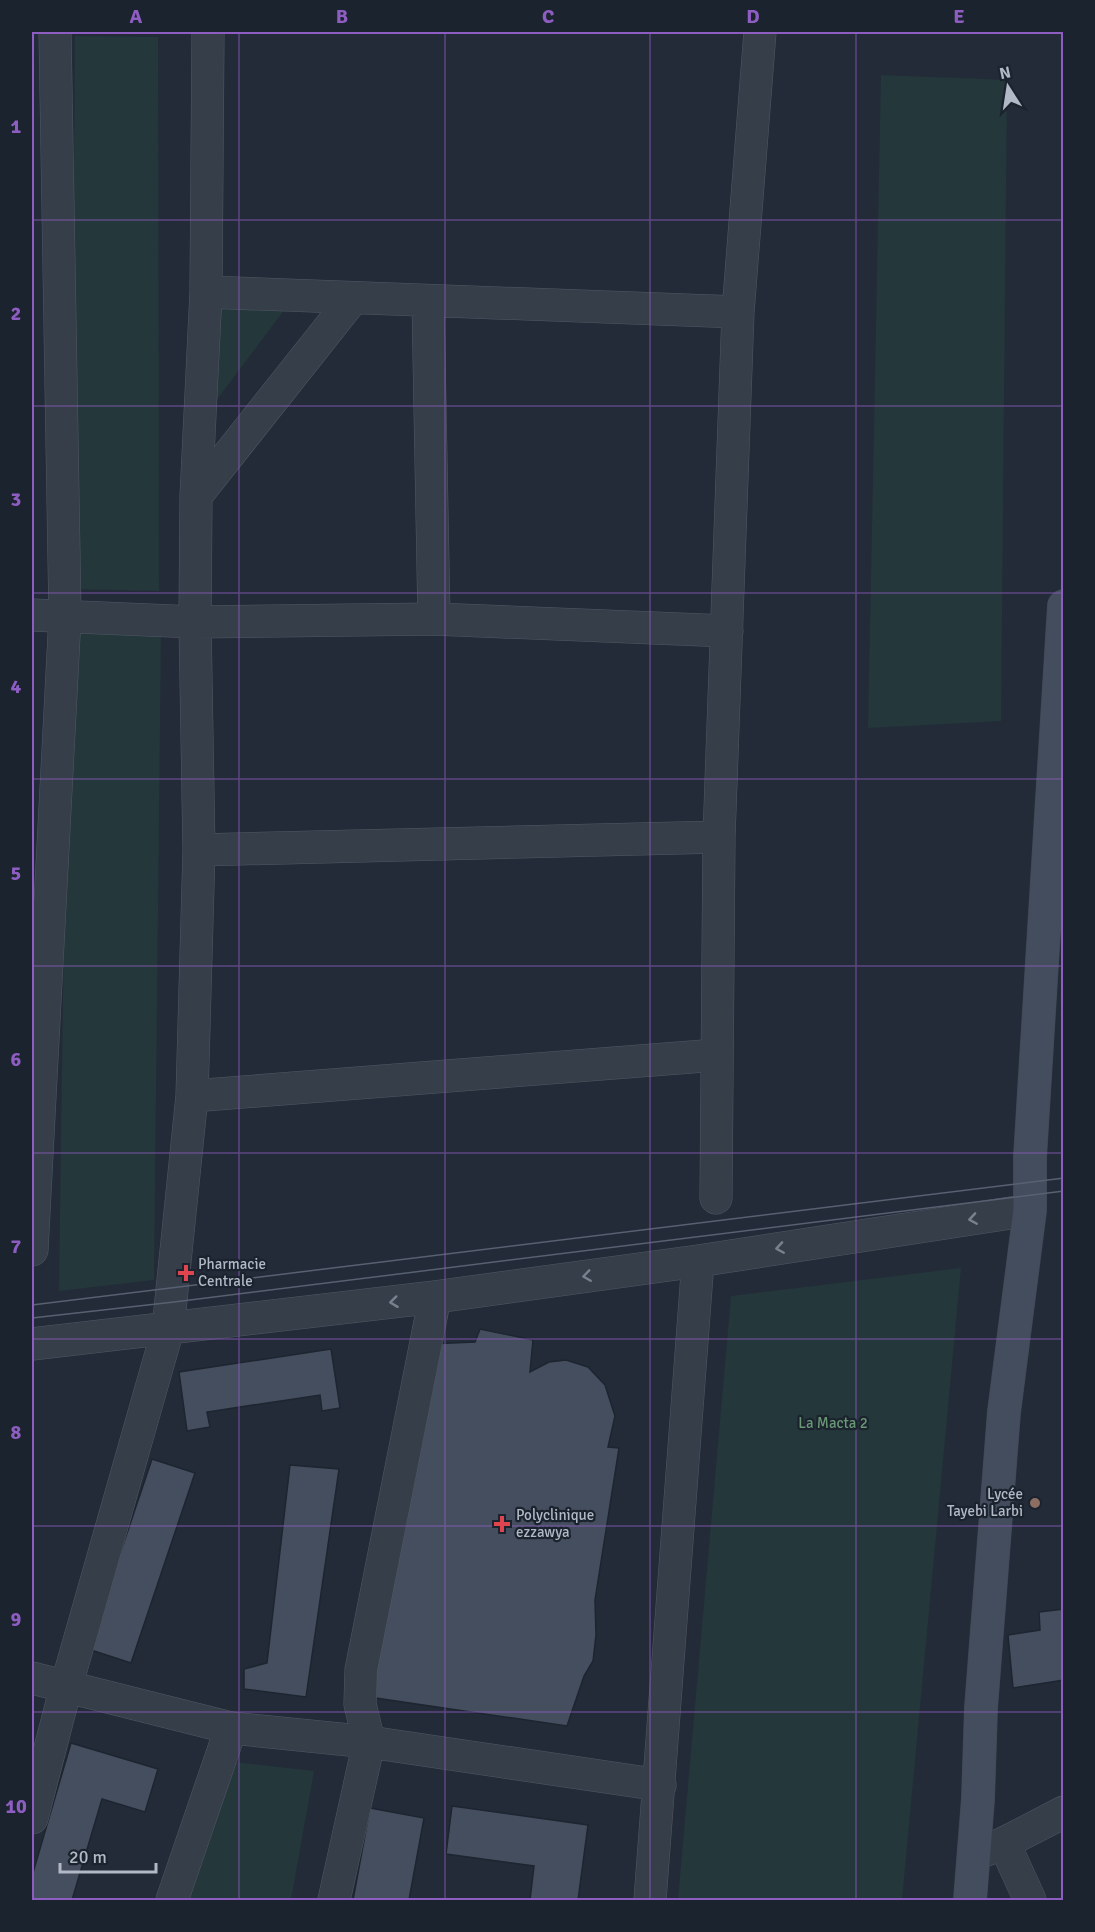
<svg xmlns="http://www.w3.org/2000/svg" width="1095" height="1932" viewBox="0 0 1095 1932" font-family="Signika,sans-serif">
<rect width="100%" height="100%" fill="#232b39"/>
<path fill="#24373a" d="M 75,36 L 158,37 L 159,591 L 71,589 Z
M 881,75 L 1007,80 L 1001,721 L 868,728 Z
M 210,305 L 285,309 L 212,406 Z
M 68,632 L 161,633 L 154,1280 L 59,1291 Z
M 961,1268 L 902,1900 L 678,1900 L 731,1296 Z
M 225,1761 L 314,1771 L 291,1900 L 183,1900 Z"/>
<path fill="#444e5e" stroke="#1d2530" stroke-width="1.5" d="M 480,1329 L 533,1340 L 530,1372 L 549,1362 L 566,1360 L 588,1367 L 605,1385 L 615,1416 L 608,1447 L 619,1448 L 595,1600 L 596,1635 L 593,1661 L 584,1676 L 567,1726 L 369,1697 L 428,1344 L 475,1342 Z
M 331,1349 L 340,1408 L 322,1411 L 320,1395 L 207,1412 L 210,1427 L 187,1431 L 179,1372 Z
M 152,1459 L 195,1473 L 131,1663 L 88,1649 Z
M 290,1465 L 339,1469 L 306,1697 L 244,1689 L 244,1669 L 267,1663 Z
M 1064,1609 L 1064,1680 L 1013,1688 L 1008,1635 L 1040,1630 L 1039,1612 Z
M 71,1743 L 158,1769 L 145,1812 L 102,1799 L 72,1900 L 32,1900 L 32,1876 Z
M 452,1806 L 588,1825 L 578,1900 L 530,1900 L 534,1866 L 446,1854 Z
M 370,1808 L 424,1818 L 409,1900 L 353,1900 Z"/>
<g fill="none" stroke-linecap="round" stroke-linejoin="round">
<defs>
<path id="minor" d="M 206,292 L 738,312
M 428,301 L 434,619
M 196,496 L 353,298
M 32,615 L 195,622 L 434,619 L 727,631
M 199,850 L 719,837
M 192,1096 L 717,1055
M 716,1198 L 719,837 L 738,312 L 760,32
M 32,1250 L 65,616 L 55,32
M 32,1344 L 435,1297 L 698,1261 L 1030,1210
M 32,1678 L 231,1728 L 369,1742 L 660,1785
M 32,1818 L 66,1687 L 168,1329 L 192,1096 L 199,850 L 195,622 L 196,496 L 206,292 L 208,32
M 1004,1843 L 1030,1900
M 974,1855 L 1004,1843 L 1064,1812
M 172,1900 L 231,1728
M 334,1900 L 369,1742 L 360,1704 L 361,1670 L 435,1297
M 650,1900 L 698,1261"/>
<path id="secondary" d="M 970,1900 L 978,1799 L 981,1708 L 1004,1412 L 1030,1210 L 1030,1157 L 1064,606"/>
</defs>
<use href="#minor" stroke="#515865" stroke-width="33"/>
<use href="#secondary" stroke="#3f4753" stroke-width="34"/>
<use href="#minor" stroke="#363e4a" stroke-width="32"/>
<use href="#secondary" stroke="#444d5d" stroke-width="33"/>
<path stroke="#586171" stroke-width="1.5" d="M 32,1305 L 1064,1178
M 32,1318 L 174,1302 L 1064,1191"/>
</g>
<defs><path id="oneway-chevron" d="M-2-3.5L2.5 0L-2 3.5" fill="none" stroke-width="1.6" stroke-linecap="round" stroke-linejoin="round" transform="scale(1.5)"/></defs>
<g stroke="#7a818e">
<use href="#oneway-chevron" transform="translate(973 1219) rotate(171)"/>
<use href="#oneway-chevron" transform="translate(780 1248) rotate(171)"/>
<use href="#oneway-chevron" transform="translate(587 1276) rotate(172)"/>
<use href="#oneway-chevron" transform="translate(394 1302) rotate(173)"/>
</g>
<path fill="none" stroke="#8e5dc1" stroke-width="1.5" stroke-opacity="0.55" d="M 239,32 L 239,1900M 445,32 L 445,1900M 650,32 L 650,1900M 856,32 L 856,1900M 32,220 L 1064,220M 32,406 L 1064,406M 32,593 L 1064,593M 32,779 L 1064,779M 32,966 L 1064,966M 32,1153 L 1064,1153M 32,1339 L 1064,1339M 32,1526 L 1064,1526M 32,1712 L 1064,1712"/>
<g fill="#e0444e" stroke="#1b232e" stroke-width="2">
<path d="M183 1264h6v6h6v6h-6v6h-6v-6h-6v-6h6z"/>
<path d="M499 1515h6v6h6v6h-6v6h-6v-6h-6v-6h6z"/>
</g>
<circle fill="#8d6e63" stroke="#1b232e" stroke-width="2" cx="1035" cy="1503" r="6"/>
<g text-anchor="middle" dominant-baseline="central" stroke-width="4.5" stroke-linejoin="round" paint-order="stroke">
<g font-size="15" fill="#b1b8c6" stroke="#1b232e" text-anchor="start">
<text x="198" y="1264">Pharmacie<tspan x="198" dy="17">Centrale</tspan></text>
<text x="1023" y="1494" text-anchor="end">Lycée<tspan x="1023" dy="17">Tayebi Larbi</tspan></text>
<text x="516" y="1515">Polyclinique<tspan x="516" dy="17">ezzawya</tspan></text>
</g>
<g font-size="15" fill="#699675" stroke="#1b232e">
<text x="833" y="1423">La Macta 2</text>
</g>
</g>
<rect width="1095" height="1932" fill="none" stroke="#1b232e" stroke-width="66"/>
<g transform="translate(1008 87) rotate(348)" stroke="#1b232e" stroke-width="4.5" paint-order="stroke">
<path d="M0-4.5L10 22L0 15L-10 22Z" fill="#b1b8c6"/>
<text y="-9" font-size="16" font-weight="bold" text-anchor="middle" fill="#b1b8c6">N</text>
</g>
<path d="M60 1863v9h96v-9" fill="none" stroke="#b1b8c6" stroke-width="3"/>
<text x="69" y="1863" font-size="18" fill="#b1b8c6" stroke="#1b232e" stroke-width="4.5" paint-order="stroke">20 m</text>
<rect x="33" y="33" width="1029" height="1866" fill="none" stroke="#8e5dc1" stroke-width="2"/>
<g font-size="20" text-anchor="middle" font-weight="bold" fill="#8e5dc1">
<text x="136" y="23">A</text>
<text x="342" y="23">B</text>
<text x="548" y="23">C</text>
<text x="753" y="23">D</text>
<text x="959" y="23">E</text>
<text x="16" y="133">1</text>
<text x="16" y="320">2</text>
<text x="16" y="506">3</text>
<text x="16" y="693">4</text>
<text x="16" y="880">5</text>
<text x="16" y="1066">6</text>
<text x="16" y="1253">7</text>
<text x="16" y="1439">8</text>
<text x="16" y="1626">9</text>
<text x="16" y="1813">10</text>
</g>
</svg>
